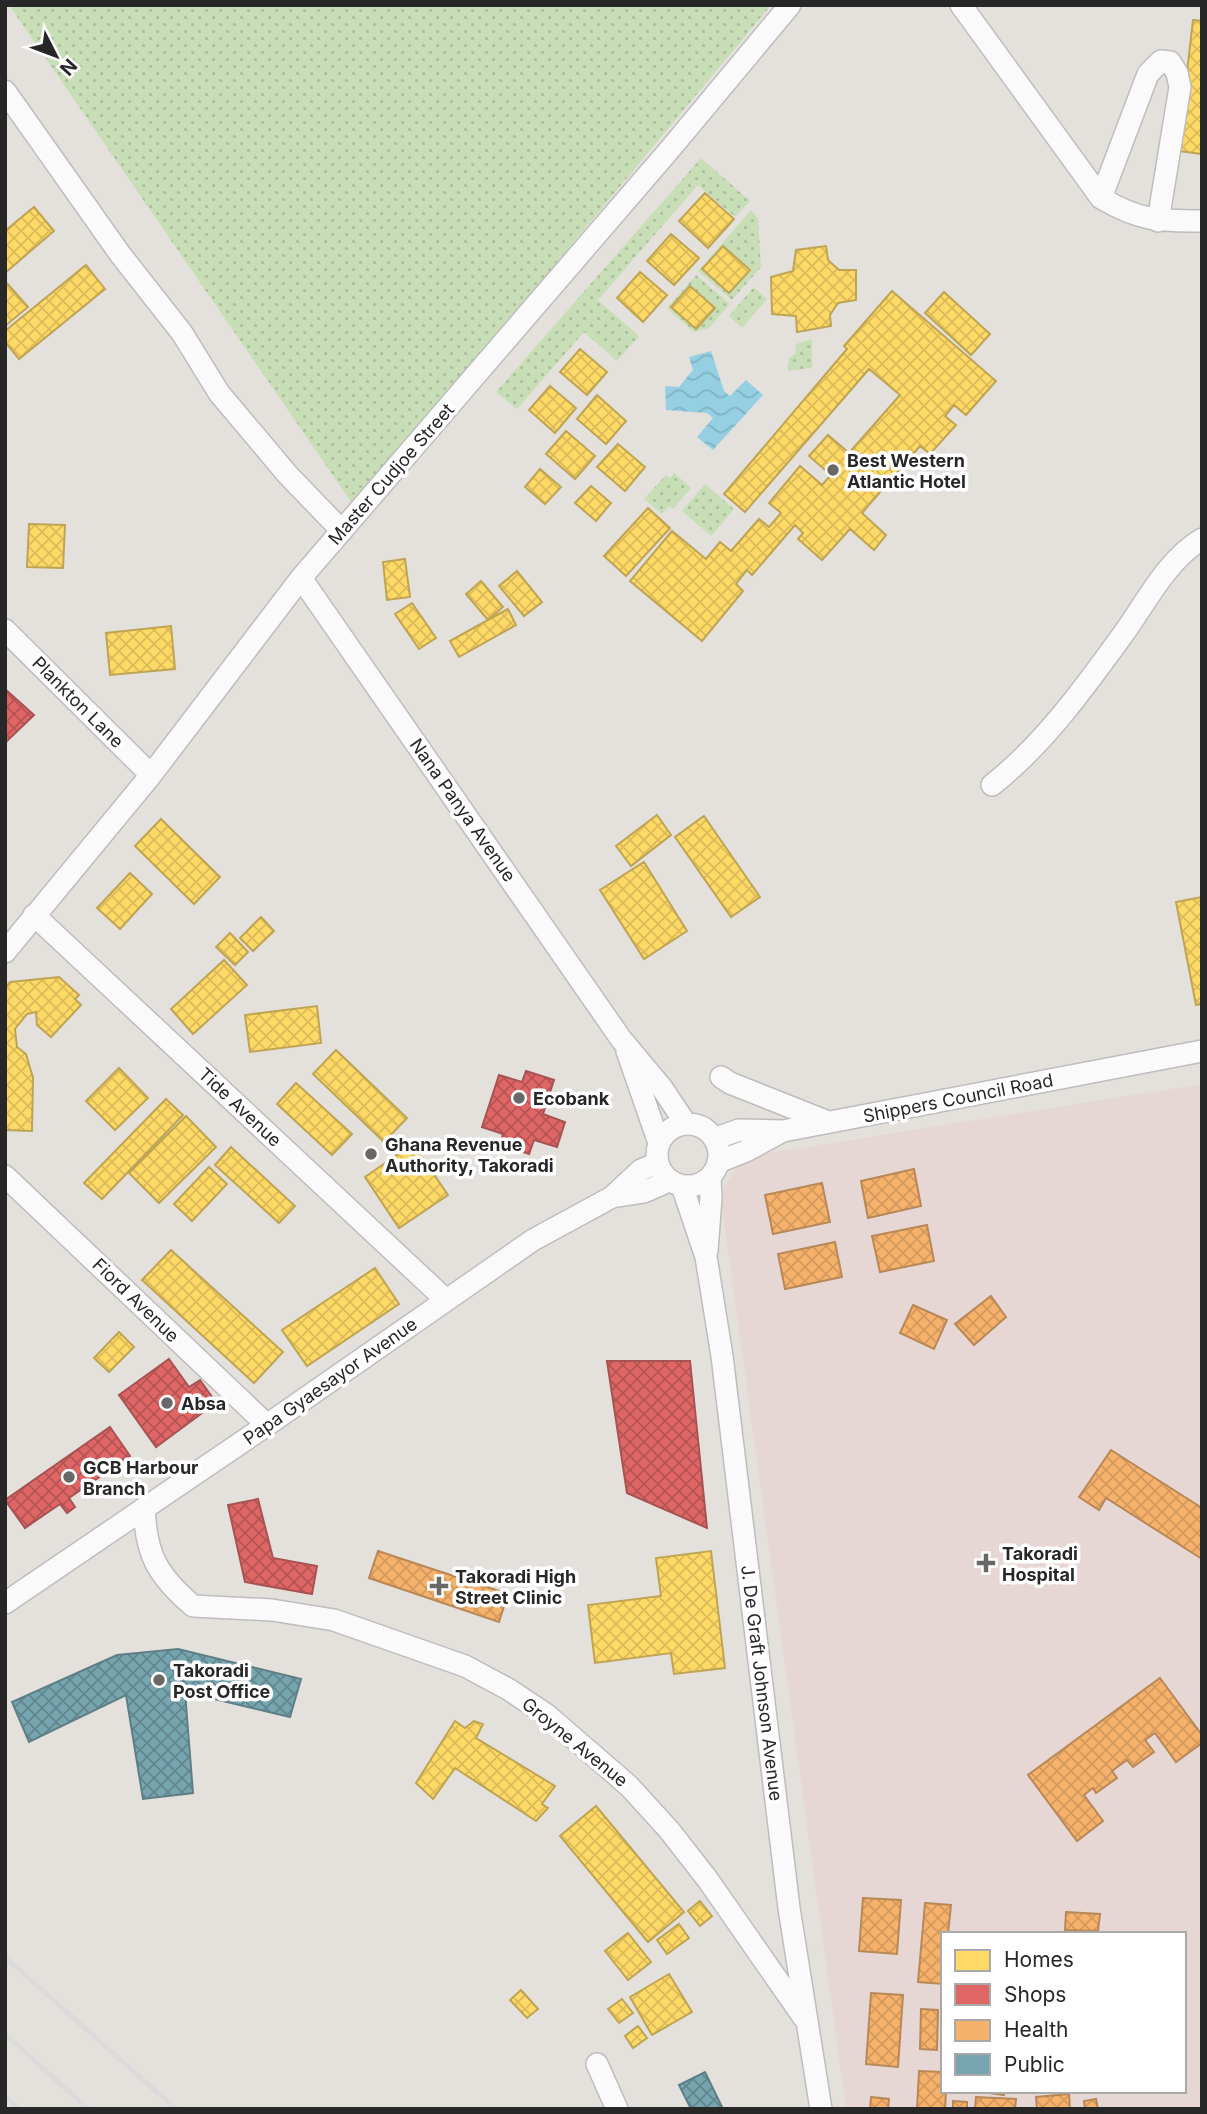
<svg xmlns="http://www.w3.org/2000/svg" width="1207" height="2114" viewBox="0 0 1207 2114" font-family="Inter,sans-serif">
<defs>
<pattern id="grass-dots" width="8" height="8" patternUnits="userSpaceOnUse" patternTransform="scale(1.75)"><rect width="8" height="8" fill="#c7deb7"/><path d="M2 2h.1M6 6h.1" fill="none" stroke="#abbe9d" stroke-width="1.8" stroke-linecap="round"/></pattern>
<pattern id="water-waves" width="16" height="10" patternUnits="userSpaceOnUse" patternTransform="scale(1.75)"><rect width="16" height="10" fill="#94cfe2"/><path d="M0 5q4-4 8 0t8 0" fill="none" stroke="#80b2c2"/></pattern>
<pattern id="homes-cross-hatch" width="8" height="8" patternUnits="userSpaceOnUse" patternTransform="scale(1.75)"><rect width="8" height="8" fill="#ffd966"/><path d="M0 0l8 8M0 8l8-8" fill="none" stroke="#dbba58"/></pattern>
<pattern id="shops-cross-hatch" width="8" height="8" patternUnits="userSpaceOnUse" patternTransform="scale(1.75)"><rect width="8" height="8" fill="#e06666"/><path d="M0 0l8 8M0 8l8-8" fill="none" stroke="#b65454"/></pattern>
<pattern id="health-cross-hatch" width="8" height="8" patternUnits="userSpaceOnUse" patternTransform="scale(1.75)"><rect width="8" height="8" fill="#f6b26b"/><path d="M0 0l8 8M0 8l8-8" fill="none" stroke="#d3995d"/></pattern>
<pattern id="public-cross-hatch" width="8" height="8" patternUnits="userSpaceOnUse" patternTransform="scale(1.75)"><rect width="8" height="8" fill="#76a5af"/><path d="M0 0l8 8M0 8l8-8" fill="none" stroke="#61868e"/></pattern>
</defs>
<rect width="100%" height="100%" fill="#e4e1dc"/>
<path fill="#e6d7d5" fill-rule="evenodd" d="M 1202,1084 L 1202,2109 L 846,2109 L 720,1193 L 743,1157 ZM 943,1934 L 1184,1934 L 1184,2091 L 943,2091 Z"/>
<path fill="url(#grass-dots)" d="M 9,5 L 771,5 L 354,506 Z
M 701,158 L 750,201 L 735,217 L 698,185 L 598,300 L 639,336 L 617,361 L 584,332 L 517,409 L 496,392 Z
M 751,210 L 758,218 L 761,267 L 732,300 L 698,271 Z
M 696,275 L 730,304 L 709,328 L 694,332 L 667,308 Z
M 754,287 L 767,299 L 742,328 L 729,316 Z
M 812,339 L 812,368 L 788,371 L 789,358 L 795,354 L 796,344 Z
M 674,473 L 691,488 L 673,509 L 669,506 L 662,514 L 644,499 L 666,475 L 670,478 Z
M 705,484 L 734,509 L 711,536 L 682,511 Z"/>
<path fill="url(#water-waves)" d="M 711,351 L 724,391 L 730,396 L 746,380 L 763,395 L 713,450 L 697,437 L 713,418 L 707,413 L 666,410 L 665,386 L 679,387 L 693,370 L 689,357 Z"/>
<path fill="url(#homes-cross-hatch)" stroke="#bea453" stroke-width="2" d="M 1193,20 L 1202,21 L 1202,154 L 1178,151 Z
M 705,193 L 734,219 L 708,248 L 679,221 Z
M 34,207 L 54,231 L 5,273 L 5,231 Z
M 671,234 L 699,258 L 674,285 L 647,261 Z
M 723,246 L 750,270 L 729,293 L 702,269 Z
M 826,246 L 828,260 L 839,270 L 856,270 L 856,300 L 838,303 L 830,315 L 831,326 L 797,332 L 796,316 L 772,314 L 771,277 L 793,271 L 796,250 Z
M 86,265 L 105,289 L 19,359 L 5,342 L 5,331 Z
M 640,272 L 667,295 L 643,322 L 617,298 Z
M 5,281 L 28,307 L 5,326 Z
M 690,286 L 715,308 L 696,329 L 671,307 Z
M 892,291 L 996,381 L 966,415 L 954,405 L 945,416 L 956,425 L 930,454 L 920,446 L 862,513 L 886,535 L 874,550 L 850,529 L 822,560 L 798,539 L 803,533 L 795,525 L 752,575 L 747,570 L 736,584 L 743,591 L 702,641 L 630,581 L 672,531 L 706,559 L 720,542 L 731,551 L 759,519 L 769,527 L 781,513 L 769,503 L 800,466 L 822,485 L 831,475 L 809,456 L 828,435 L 849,453 L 900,395 L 869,369 L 745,512 L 724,494 L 847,349 L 844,346 Z
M 944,292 L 990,334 L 971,355 L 925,313 Z
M 580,349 L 607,372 L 587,395 L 560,372 Z
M 550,386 L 576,408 L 555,433 L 529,410 Z
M 597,395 L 626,421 L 606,444 L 577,419 Z
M 566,431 L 595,456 L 575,479 L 546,454 Z
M 618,444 L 645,467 L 625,491 L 597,467 Z
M 540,469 L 561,487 L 545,504 L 525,487 Z
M 591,486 L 611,503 L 596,521 L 575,503 Z
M 648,508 L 670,528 L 626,576 L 604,556 Z
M 29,524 L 65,525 L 63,568 L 27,567 Z
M 405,559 L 410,597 L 387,600 L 383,562 Z
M 517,571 L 542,602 L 524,616 L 499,586 Z
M 481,581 L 503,607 L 488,620 L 466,594 Z
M 412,603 L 436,638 L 419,649 L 395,614 Z
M 508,609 L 516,625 L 459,657 L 450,641 Z
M 171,626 L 175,669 L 110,675 L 106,633 Z
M 657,815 L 671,835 L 631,866 L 616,846 Z
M 704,816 L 760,897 L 731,917 L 675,837 Z
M 161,819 L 220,877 L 194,904 L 135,846 Z
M 644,862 L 687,931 L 644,959 L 600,890 Z
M 130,873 L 152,894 L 120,929 L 97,908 Z
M 1202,897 L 1202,1004 L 1196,1005 L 1176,902 Z
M 261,917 L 274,931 L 253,951 L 240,938 Z
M 230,933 L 248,952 L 235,965 L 216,947 Z
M 224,960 L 247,985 L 193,1034 L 171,1009 Z
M 59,977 L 79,995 L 75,999 L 81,1005 L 51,1037 L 37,1025 L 36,1012 L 27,1014 L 15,1029 L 17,1047 L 26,1054 L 33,1078 L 32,1131 L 5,1130 L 5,988 L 10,982 Z
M 317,1006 L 321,1043 L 250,1052 L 245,1015 Z
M 336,1050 L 407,1118 L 384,1142 L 313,1074 Z
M 119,1068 L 148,1098 L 115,1130 L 86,1101 Z
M 296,1083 L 352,1134 L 332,1155 L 277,1104 Z
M 166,1099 L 183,1115 L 102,1199 L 84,1183 Z
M 186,1116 L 216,1147 L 159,1203 L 129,1173 Z
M 413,1144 L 448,1195 L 399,1228 L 365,1177 Z
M 231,1147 L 295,1206 L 279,1223 L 215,1165 Z
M 209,1167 L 227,1184 L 192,1221 L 174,1204 Z
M 171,1250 L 283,1352 L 254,1383 L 142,1280 Z
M 375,1268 L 399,1304 L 307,1366 L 282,1330 Z
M 119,1332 L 134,1347 L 109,1372 L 94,1358 Z
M 711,1551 L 725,1668 L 674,1674 L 671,1653 L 595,1663 L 588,1605 L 661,1596 L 656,1558 Z
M 455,1721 L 465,1728 L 474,1721 L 483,1724 L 476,1738 L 555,1786 L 542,1804 L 548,1808 L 536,1821 L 455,1768 L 433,1799 L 416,1783 Z
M 596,1806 L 684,1912 L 648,1942 L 560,1836 Z
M 700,1901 L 712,1916 L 700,1926 L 688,1911 Z
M 679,1924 L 689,1938 L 667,1954 L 657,1940 Z
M 628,1933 L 651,1962 L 628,1980 L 605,1951 Z
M 669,1974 L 692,2012 L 652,2035 L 630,1997 Z
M 521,1990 L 538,2009 L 527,2018 L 510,2000 Z
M 622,1999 L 633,2013 L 619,2023 L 608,2009 Z
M 638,2026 L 647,2038 L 633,2048 L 625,2036 Z"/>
<path fill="url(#shops-cross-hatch)" stroke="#a85353" stroke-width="2" d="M 5,689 L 34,715 L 5,743 Z
M 526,1071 L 554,1080 L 543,1114 L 565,1122 L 557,1147 L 534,1140 L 529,1154 L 500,1144 L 503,1134 L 482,1127 L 499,1075 L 522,1082 Z
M 169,1359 L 189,1387 L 200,1380 L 212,1397 L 209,1408 L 156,1447 L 119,1395 Z
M 607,1361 L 690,1361 L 707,1528 L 627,1493 Z
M 110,1427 L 130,1456 L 69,1498 L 75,1507 L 67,1513 L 60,1504 L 25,1528 L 5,1500 Z
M 258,1499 L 273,1558 L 317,1566 L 312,1594 L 245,1582 L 228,1505 Z"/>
<path fill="url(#health-cross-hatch)" stroke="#b88857" stroke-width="2" d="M 914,1169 L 921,1206 L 868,1218 L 861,1181 Z
M 822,1183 L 830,1222 L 773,1234 L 765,1195 Z
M 927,1225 L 934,1261 L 880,1272 L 872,1236 Z
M 835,1242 L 842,1277 L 785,1289 L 778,1254 Z
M 991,1296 L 1006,1317 L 974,1345 L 955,1324 Z
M 913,1305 L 947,1320 L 934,1349 L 900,1333 Z
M 1111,1450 L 1202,1508 L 1202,1559 L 1106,1498 L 1099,1510 L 1079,1497 Z
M 378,1551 L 508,1594 L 499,1622 L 369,1578 Z
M 1160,1678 L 1202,1735 L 1202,1743 L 1176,1762 L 1155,1733 L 1145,1740 L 1154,1752 L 1133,1767 L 1127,1760 L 1112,1771 L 1117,1778 L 1096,1793 L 1093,1788 L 1084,1795 L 1103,1821 L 1077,1841 L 1028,1775 Z
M 863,1898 L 901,1900 L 897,1954 L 859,1951 Z
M 925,1903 L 951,1905 L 948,1934 L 943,1934 L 943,1984 L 918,1982 Z
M 1066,1912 L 1100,1914 L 1098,1931 L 1065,1930 Z
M 871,1993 L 903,1995 L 898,2067 L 866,2064 Z
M 921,2009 L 938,2010 L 937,2050 L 920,2049 Z
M 919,2071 L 943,2072 L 943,2091 L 946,2091 L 945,2109 L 917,2109 Z
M 975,2091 L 1004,2091 L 1004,2095 Z
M 1069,2094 L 1070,2109 L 1037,2109 L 1036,2097 Z
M 871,2097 L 889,2099 L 888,2109 L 870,2109 Z
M 976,2097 L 1016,2099 L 1015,2109 L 975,2109 Z
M 1096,2099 L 1098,2109 L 1085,2109 L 1084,2101 Z
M 953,2101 L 967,2102 L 967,2109 L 953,2109 Z"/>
<path fill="url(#public-cross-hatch)" stroke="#5e7f86" stroke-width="2" d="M 178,1649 L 301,1679 L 290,1717 L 185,1692 L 193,1793 L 143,1799 L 126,1695 L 29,1742 L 12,1702 L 117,1655 Z
M 705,2072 L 723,2109 L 691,2109 L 679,2085 Z"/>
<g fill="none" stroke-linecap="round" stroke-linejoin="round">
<defs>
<path id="minor" d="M 961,5 L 1101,198 C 1140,221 1158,221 1202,221
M 5,91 L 120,254 L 182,333 L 219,393 L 288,475 L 342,531
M 1101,198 L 1148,74 L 1161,61 L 1170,62 L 1177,73 L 1180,87 L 1158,221
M 301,578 L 621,1039 L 662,1088 L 686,1124
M 5,630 L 151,775
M 992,785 C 1044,744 1085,687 1124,633 C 1147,601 1167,560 1202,539
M 34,915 L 446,1300
M 5,952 L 151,775 L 301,578 L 671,148 L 790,5
M 627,1051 L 659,1143
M 721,1077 L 730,1083 L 828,1122
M657 1155a31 31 0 1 1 62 0a31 31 0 1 1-62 0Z
M 714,1139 L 739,1130 L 783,1131 L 1202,1051
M 718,1162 L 746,1151 L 781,1132
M 5,1176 L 267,1425
M 682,1186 L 706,1257 L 722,1356 L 789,1908 L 821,2109
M 612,1197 L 644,1192 L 669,1181
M 707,1251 L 711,1198 L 710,1177
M 144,1508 C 146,1555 157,1575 193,1606 L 272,1610 L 334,1620 L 465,1666 L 508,1689 L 547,1715 L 629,1786 L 669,1830 L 708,1880 L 804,2018
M 5,1603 L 267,1425 L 533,1240 L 612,1197 L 641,1170 L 657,1163
M 597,2064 L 617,2109"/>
</defs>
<use href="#minor" stroke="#bebdbd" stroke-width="24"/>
<use href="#minor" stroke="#fbfafa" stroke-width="21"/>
<path stroke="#dcdbdc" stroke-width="5" d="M 5,1957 L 176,2109
M 5,2034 L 88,2109
M 5,2096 L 19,2109"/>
</g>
<g fill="#696866" stroke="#fff" stroke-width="2.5">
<circle cx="833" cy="470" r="7"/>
<circle cx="519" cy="1098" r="7"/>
<circle cx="371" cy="1154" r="7"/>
<circle cx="167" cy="1403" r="7"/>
<circle cx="69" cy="1477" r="7"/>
<path d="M982.5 1552.5h7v7h7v7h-7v7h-7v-7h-7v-7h7z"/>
<path d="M435.5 1575.5h7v7h7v7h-7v7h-7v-7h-7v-7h7z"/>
<circle cx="159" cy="1680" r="7"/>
</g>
<g text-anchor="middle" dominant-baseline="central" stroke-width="7" stroke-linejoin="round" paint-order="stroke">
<g font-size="18" font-weight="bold" fill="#272727" stroke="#fff" text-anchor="start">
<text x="847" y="460">Best Western<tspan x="847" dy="21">Atlantic Hotel</tspan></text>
<text x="533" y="1098">Ecobank</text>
<text x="385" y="1144">Ghana Revenue<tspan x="385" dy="21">Authority, Takoradi</tspan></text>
<text x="181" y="1403">Absa</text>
<text x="83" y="1467">GCB Harbour<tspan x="83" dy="21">Branch</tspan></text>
<text x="1002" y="1553">Takoradi<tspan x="1002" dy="21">Hospital</tspan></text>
<text x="455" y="1576">Takoradi High<tspan x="455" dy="21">Street Clinic</tspan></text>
<text x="173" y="1670">Takoradi<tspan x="173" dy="21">Post Office</tspan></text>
</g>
<g font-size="18" fill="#272727" stroke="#fff">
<text transform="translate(391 474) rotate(-49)">Master Cudjoe Street</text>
<text transform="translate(78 702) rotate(45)">Plankton Lane</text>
<text transform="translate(463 810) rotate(55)">Nana Panya Avenue</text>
<text transform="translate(958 1098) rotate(-11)">Shippers Council Road</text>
<text transform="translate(240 1107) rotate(43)">Tide Avenue</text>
<text transform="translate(136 1300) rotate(44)">Fiord Avenue</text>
<text transform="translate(330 1381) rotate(-35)">Papa Gyaesayor Avenue</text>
<text transform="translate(762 1683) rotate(83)">J. De Graft Johnson Avenue</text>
<text transform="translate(575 1742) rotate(39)">Groyne Avenue</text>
</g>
</g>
<rect width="1207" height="2114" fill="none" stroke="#272727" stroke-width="14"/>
<rect x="941" y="1932" width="245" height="161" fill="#ffffff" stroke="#a9a9a9" stroke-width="2"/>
<rect x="955" y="1950" width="35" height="21" fill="#ffd966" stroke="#a9a9a9" stroke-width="2"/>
<text x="1004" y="1967" font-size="21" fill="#272727">Homes</text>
<rect x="955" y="1984" width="35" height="21" fill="#e06666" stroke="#a9a9a9" stroke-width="2"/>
<text x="1004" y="2002" font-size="21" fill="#272727">Shops</text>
<rect x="955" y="2020" width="35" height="21" fill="#f6b26b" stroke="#a9a9a9" stroke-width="2"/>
<text x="1004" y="2037" font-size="21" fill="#272727">Health</text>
<rect x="955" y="2054" width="35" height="21" fill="#76a5af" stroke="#a9a9a9" stroke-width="2"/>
<text x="1004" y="2072" font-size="21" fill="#272727">Public</text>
<g transform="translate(56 56) rotate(132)" stroke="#ffffff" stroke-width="5" paint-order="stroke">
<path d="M0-5L12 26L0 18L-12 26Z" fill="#272727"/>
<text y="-10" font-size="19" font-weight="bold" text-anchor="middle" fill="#272727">N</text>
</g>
</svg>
